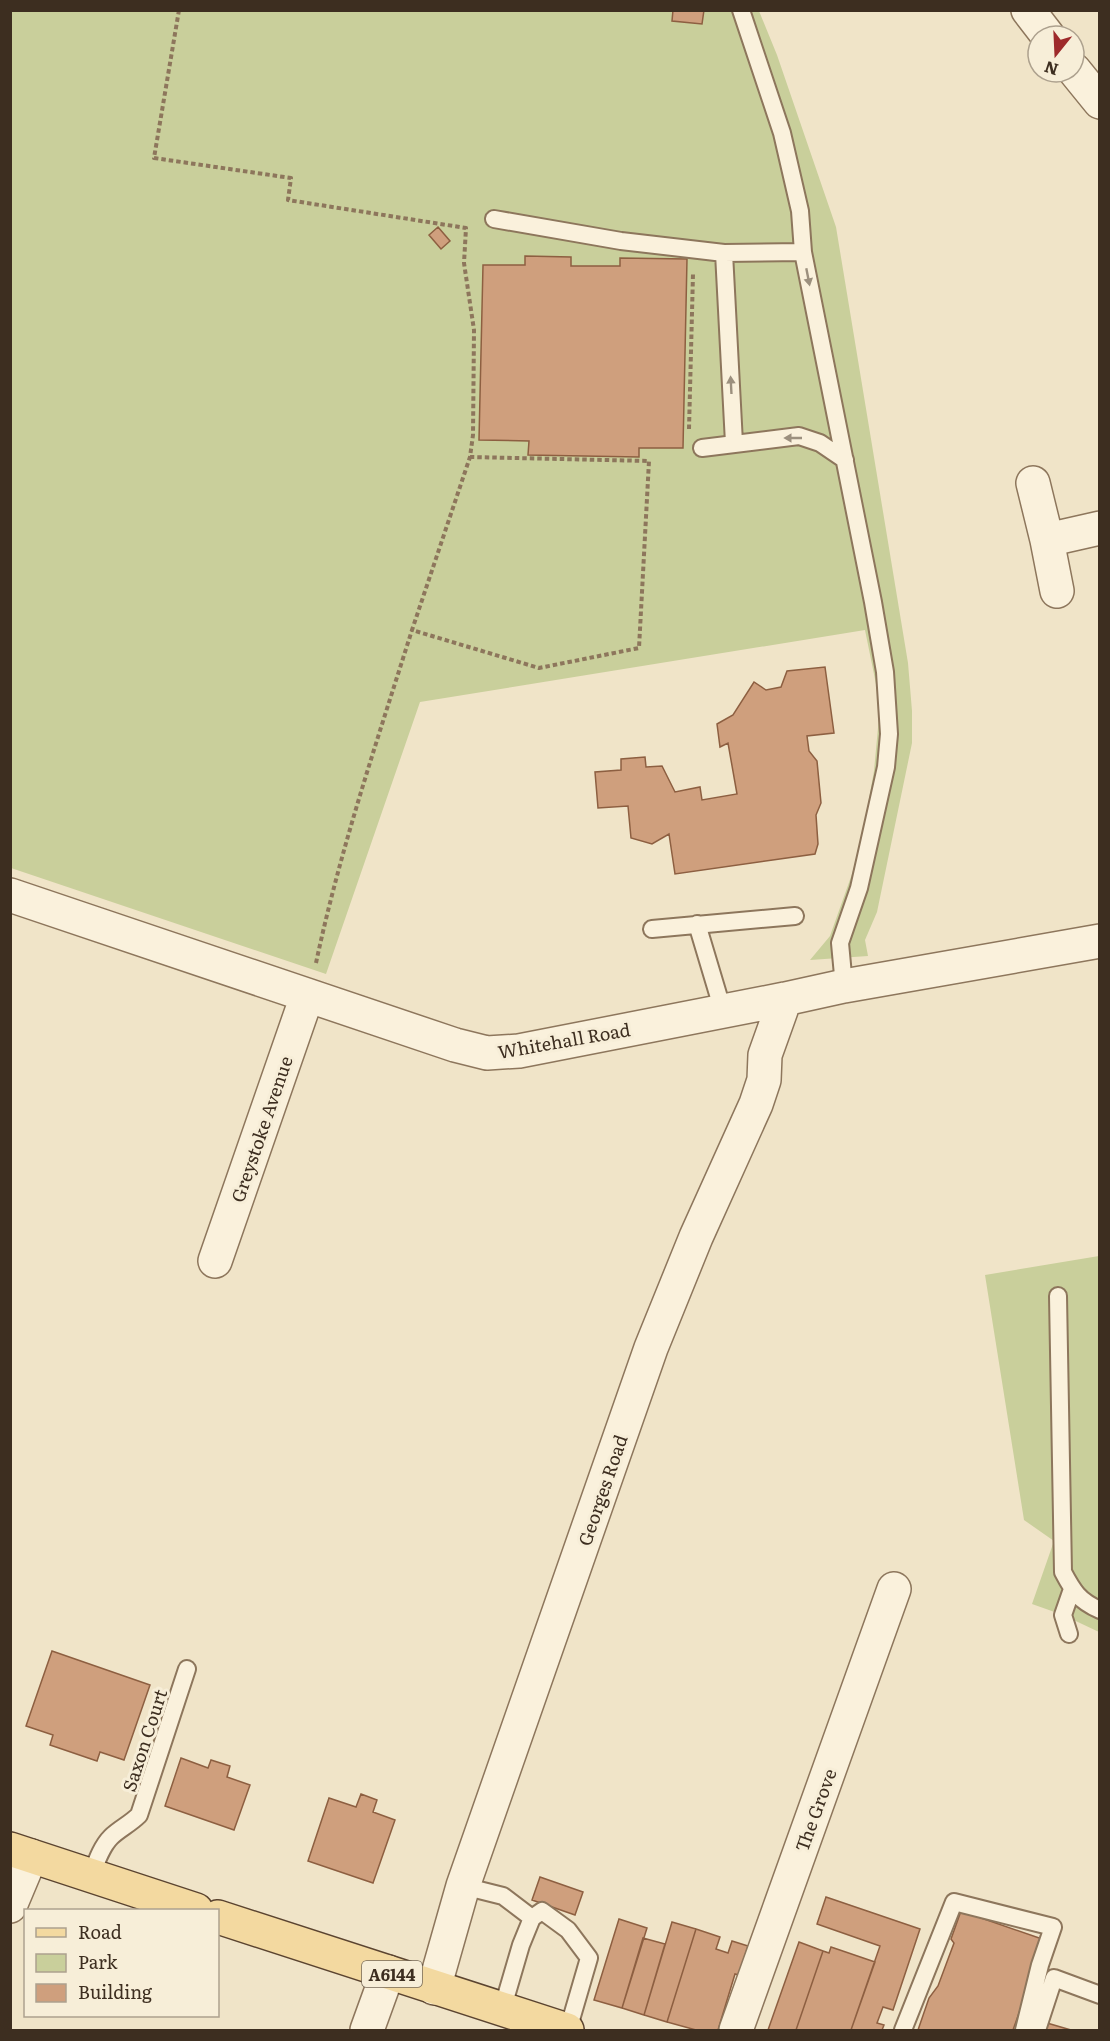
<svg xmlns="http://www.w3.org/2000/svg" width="1110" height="2041" viewBox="0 0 1110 2041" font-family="Literata,serif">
<rect width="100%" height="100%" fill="#f0e4c8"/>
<path fill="#c9cf9b" d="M 11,11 L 759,11 L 777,55 L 836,227 L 908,663 L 912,711 L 912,743 L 877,912 L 865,940 L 868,956 L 810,960 L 830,936 L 852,874 L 863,832 L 874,771 L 879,717 L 877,689 L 865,630 L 420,702 L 326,974 L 11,868 Z
M 1099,1256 L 1099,1632 L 1063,1615 L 1032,1604 L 1054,1541 L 1024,1520 L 985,1275 Z"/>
<path fill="#cf9f7d" stroke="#8d5f41" stroke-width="1.5" d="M 673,10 L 704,10 L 702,24 L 672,21 Z
M 438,227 L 450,241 L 441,249 L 429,235 Z
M 525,256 L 571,257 L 571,266 L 620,266 L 620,258 L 687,259 L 683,448 L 639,448 L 639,457 L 528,455 L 529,441 L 479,440 L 483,265 L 525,265 Z
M 825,667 L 834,733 L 807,736 L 809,751 L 817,761 L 821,803 L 816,815 L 818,844 L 815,854 L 675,874 L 669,834 L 652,844 L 631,838 L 628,806 L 598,808 L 595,772 L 621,770 L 621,759 L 645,757 L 646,767 L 662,766 L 675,792 L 700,787 L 702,800 L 737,794 L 728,743 L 720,747 L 717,724 L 733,715 L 754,682 L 766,690 L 781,687 L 787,671 Z
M 52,1651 L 150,1685 L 124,1760 L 100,1752 L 97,1761 L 50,1745 L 53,1735 L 26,1726 Z
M 181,1758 L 208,1768 L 211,1760 L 230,1766 L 227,1777 L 250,1785 L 234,1830 L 165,1806 Z
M 361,1794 L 377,1800 L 373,1812 L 395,1820 L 373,1883 L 308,1861 L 329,1798 L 356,1807 Z
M 540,1877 L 583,1892 L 575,1915 L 532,1900 Z
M 826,1897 L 920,1929 L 893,2010 L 883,2007 L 877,2023 L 884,2025 L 882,2030 L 851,2030 L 880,1946 L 817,1924 Z
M 961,1911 L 1045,1940 L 1013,2030 L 918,2030 L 929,1998 L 938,1986 L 954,1943 L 951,1939 Z
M 619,1919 L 647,1928 L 622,2008 L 594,2000 Z
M 672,1922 L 696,1929 L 667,2022 L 644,2015 Z
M 696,1929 L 720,1937 L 716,1949 L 728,1953 L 732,1941 L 748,1946 L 739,1975 L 735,1974 L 718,2030 L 696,2030 L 667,2022 Z
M 643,1938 L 665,1944 L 644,2015 L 622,2008 Z
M 799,1942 L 823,1951 L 796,2030 L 768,2030 Z
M 831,1947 L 875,1962 L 851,2030 L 796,2030 L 823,1951 L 829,1953 Z
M 1047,2023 L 1071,2030 L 1045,2030 Z"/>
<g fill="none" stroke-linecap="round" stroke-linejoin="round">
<defs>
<path id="service" d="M 741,10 L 782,133 L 800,211 L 803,252
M 494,219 L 621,241 L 724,253
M 734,443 L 724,253 L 803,252 L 873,602 L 885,672 L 889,734 L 886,767 L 859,888 L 840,943 L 844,986
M 702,448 L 799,436 L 820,443 L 845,460
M 697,924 L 723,1011
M 652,929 L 795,916
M 1058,1296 L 1063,1572 C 1073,1591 1079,1601 1100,1610
M 1069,1634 L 1063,1615 L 1072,1589
M 91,1876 C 96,1863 101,1847 111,1837 C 119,1829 130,1824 139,1815 L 187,1669
M 463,1886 L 503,1896 L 532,1918
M 502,2010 L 521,1945 L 532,1918 L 542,1911 L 568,1930 L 589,1958 L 568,2030
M 903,2030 L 954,1902 L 1053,1927 L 1040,1965 L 1024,2030
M 1037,2030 L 1054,1978 L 1100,1995"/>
<path id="minor" d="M 1028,10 L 1048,36
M 1074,70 L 1100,102
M 1033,483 L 1047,540 L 1057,591
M 1047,540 L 1100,528
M 10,895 L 455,1045 L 487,1053 L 519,1051 L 785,999 L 844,986 L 1100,941
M 215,1261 L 307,996
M 10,1906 L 31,1856
M 434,1988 L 463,1886 L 651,1348 L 696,1237 L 756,1104 L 764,1080 L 765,1055 L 785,999
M 367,2030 L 388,1972
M 736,2030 L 894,1589"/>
<path id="primary" d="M 10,1849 L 196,1910
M 218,1917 L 567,2030"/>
</defs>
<use href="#service" stroke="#8d765c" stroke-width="20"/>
<use href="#minor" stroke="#8d765c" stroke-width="36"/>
<use href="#primary" stroke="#5b4430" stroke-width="36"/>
<path stroke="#8d765c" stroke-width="4" stroke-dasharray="4.5 3" stroke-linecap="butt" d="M 179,10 L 154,158 L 291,178 L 288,200 L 466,228 L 464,263 L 474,330 L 473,435 L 470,457 L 412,630 L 539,668 L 639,648 L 649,461 L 470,457
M 689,429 L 693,274
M 316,963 C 340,850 377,741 412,630"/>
<use href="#service" stroke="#faf1dc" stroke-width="16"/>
<use href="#minor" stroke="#faf1dc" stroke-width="33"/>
<use href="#primary" stroke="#f3d9a0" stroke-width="33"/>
</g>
<defs><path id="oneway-solid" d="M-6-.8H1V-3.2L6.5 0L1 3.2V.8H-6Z" transform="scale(1.5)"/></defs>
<g fill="#9c907e">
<use href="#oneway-solid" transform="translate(808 277) rotate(79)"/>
<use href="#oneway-solid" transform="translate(731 385) rotate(-93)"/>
<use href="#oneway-solid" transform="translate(793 438) rotate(180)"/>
</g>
<g text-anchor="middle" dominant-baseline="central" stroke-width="6" stroke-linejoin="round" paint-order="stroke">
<rect fill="#f7eed8" stroke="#756857" stroke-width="1.5" x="362" y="1961" width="60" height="26" rx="4.5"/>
<g font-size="16" font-weight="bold" fill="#3d2e20">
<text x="392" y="1974">A6144</text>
</g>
<g font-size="18" fill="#3d2e20" stroke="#f7eed8">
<text transform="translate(564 1040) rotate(-10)">Whitehall Road</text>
<text transform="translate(261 1129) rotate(-71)">Greystoke Avenue</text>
<text transform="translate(602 1490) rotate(-71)">Georges Road</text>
<text transform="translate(144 1740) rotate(-72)">Saxon Court</text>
<text transform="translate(815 1810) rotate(-70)">The Grove</text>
</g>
</g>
<rect width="1110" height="2041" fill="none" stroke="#3d2e20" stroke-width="24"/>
<rect x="24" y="1909" width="195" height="108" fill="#f7eed8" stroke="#ada18e" stroke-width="1.5"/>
<rect x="36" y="1928" width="30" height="9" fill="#f3d9a0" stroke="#ada18e" stroke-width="1.5"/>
<text x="78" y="1939" font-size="18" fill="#3d2e20">Road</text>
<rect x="36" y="1954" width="30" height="18" fill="#c9cf9b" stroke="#ada18e" stroke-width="1.5"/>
<text x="78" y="1969" font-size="18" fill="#3d2e20">Park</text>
<rect x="36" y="1984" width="30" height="18" fill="#cf9f7d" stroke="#ada18e" stroke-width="1.5"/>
<text x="78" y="1999" font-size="18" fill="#3d2e20">Building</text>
<g transform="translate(1056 54) rotate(198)"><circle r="28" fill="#f7eed8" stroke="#ada18e" stroke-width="1.5"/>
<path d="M0-4.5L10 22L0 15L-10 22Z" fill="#9e2a2b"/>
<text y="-9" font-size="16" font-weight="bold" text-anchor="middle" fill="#3d2e20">N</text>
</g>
</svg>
